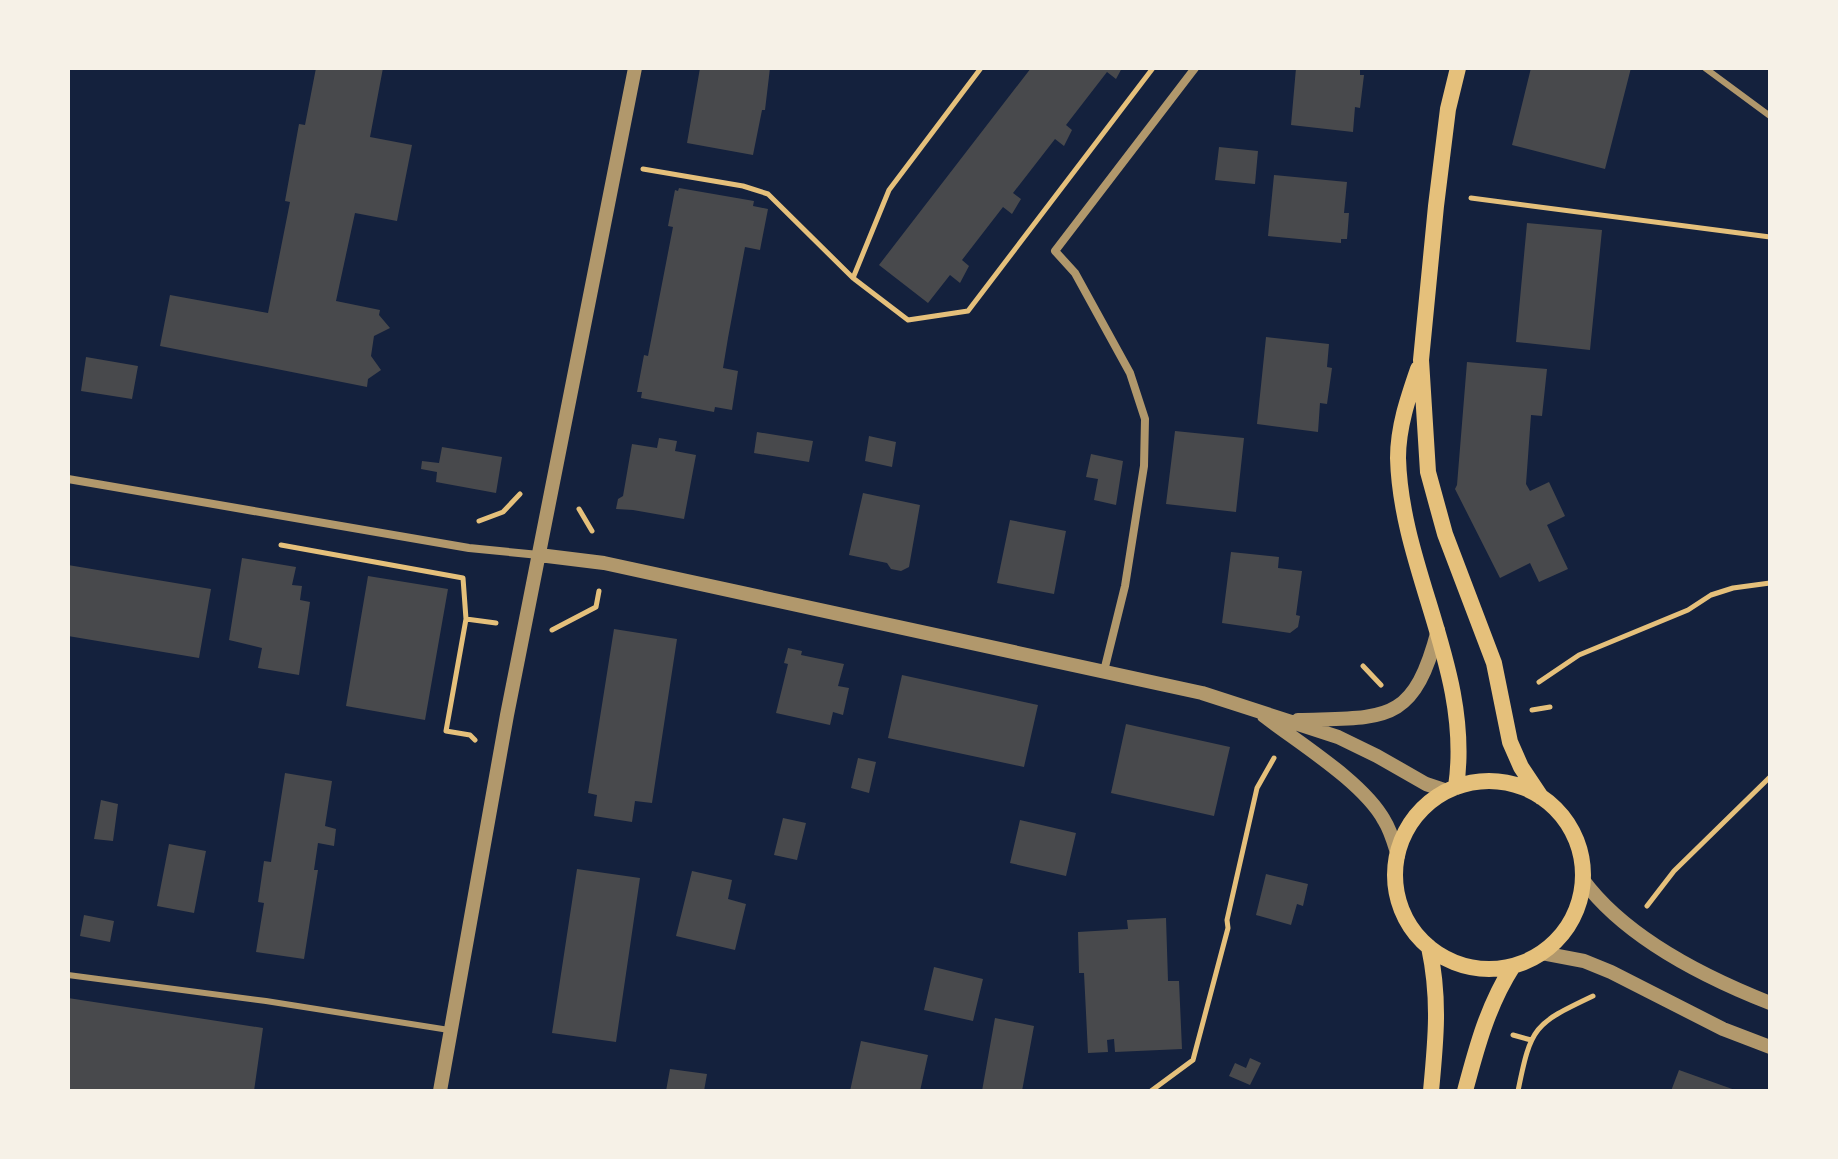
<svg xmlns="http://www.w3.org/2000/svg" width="1838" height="1159" viewBox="0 0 1838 1159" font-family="'DM Sans',sans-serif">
<rect width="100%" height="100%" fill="#14213d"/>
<path fill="#48494c" d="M 316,68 L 383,68 L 370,137 L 412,145 L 397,221 L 355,213 L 336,301 L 380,310 L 379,315 L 390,328 L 374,336 L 371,356 L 381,370 L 368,379 L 367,387 L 160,346 L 170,295 L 268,313 L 290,202 L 285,201 L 299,124 L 305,125 Z
M 700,68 L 770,68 L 765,110 L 762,110 L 753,155 L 687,143 Z
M 1031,68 L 1122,68 L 1116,79 L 1107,72 L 1066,125 L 1072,130 L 1064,146 L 1055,139 L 1013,193 L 1021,199 L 1012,214 L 1003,207 L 962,260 L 969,266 L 960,283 L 950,275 L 928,303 L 879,265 Z
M 1296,68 L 1360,68 L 1360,75 L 1364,75 L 1360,108 L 1355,107 L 1353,132 L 1291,125 Z
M 1531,68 L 1631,68 L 1605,169 L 1512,145 Z
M 1219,147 L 1258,151 L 1255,184 L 1215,180 Z
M 1274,175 L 1347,182 L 1344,213 L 1349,213 L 1347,239 L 1341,239 L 1341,243 L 1268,236 Z
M 679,188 L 754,201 L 753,206 L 768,209 L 760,250 L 745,247 L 728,338 L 723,368 L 738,371 L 732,410 L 715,407 L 714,412 L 641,398 L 642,392 L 637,392 L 644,355 L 648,356 L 673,227 L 668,226 L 675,190 L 678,191 Z
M 1527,223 L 1602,230 L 1590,350 L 1516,342 Z
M 1266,337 L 1329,344 L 1327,367 L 1332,368 L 1327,404 L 1320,403 L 1318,432 L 1257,424 Z
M 86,357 L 138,366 L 132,399 L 81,391 Z
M 1467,362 L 1547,369 L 1542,416 L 1531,415 L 1526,484 L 1530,491 L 1549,482 L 1565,516 L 1547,525 L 1568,569 L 1539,582 L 1530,563 L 1500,578 L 1455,489 L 1457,485 Z
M 1175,431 L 1244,438 L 1236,512 L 1166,504 Z
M 757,432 L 813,441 L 809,462 L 754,453 Z
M 869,436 L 896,442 L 892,467 L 865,461 Z
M 659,438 L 677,441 L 675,451 L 696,455 L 684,519 L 633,510 L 616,509 L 618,499 L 623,496 L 632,444 L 657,448 Z
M 442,447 L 502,457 L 496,493 L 436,482 L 437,472 L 421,469 L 422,461 L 439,463 Z
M 1091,454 L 1123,461 L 1116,505 L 1094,500 L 1098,479 L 1086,477 Z
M 863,493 L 920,505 L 909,567 L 901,571 L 891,569 L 887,563 L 849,555 Z
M 1010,520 L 1066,531 L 1054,594 L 997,583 Z
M 1231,552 L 1279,557 L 1278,568 L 1302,571 L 1296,615 L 1300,616 L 1298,627 L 1290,633 L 1222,623 Z
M 242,558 L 296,567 L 292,585 L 302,586 L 300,600 L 310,602 L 299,675 L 258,668 L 262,648 L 229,640 Z
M 68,565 L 211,589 L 199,658 L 68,636 Z
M 368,576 L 448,589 L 425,720 L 346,706 Z
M 614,629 L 677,639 L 652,803 L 635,801 L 632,822 L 594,816 L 597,795 L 588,793 Z
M 788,648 L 802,651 L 801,655 L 844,664 L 838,686 L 849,688 L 843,715 L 833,712 L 830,725 L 776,713 L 788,664 L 784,663 Z
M 902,675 L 1038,705 L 1024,767 L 888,738 Z
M 1126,724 L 1230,747 L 1214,816 L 1111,793 Z
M 858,758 L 876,762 L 869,793 L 851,788 Z
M 285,773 L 332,781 L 325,826 L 336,829 L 334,846 L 318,843 L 314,870 L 318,870 L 304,959 L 256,952 L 264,903 L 258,902 L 264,861 L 271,862 Z
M 101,800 L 118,804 L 113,841 L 94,839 Z
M 783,818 L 806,823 L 797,860 L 774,855 Z
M 1020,820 L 1076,833 L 1066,876 L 1010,863 Z
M 169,844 L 206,851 L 194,913 L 157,906 Z
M 577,869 L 640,878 L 616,1042 L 552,1033 Z
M 692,871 L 732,880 L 728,899 L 746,904 L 735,950 L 676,936 Z
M 1266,874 L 1308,884 L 1303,906 L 1297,904 L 1291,925 L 1256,915 Z
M 84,915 L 114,921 L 110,942 L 80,936 Z
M 1166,918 L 1168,981 L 1179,981 L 1182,1049 L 1115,1052 L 1114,1039 L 1107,1040 L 1108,1052 L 1088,1053 L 1084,973 L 1079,973 L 1078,932 L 1128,929 L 1127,920 Z
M 934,967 L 983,979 L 973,1021 L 924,1010 Z
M 68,998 L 263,1028 L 254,1091 L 68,1091 Z
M 995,1018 L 1034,1026 L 1022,1091 L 982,1091 Z
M 861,1041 L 928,1055 L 920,1091 L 850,1091 Z
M 1250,1058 L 1261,1063 L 1250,1085 L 1229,1076 L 1235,1063 L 1246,1068 Z
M 670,1069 L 707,1074 L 704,1091 L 666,1091 Z
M 1679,1070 L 1735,1090 L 1735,1091 L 1671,1091 Z"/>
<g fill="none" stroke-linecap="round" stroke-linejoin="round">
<path stroke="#e5c07b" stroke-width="5" d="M 643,169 L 743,186 L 768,194 L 853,278 L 889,190 L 981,68
M 1471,198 L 1770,237
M 853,278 L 908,320 L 968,311 L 1153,68
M 579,509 L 592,531
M 479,521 L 503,512 L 520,494
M 281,545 L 463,578 L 466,619 L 446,731 L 470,735 L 475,740
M 466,619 L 496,623
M 552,630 L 596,607 L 599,591
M 1363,666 L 1381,685
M 1539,682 L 1579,655 L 1688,610 L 1711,595 L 1733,588 L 1770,583
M 1532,710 L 1550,707
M 1647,906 L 1674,871 L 1770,777
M 1513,1035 L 1531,1040
M 1151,1091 L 1193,1060 L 1228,928 L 1227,920 L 1257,788 L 1274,758
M 1518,1091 C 1531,1026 1534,1024 1593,996"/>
<path stroke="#b1986c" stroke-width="6" d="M 1705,68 L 1770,116
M 68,975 L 266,1001 L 449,1030"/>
<path stroke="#b1986c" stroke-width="8" d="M 68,479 L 469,548 L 539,555
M 1104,671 L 1125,586 L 1144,466 L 1145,419 L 1130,373 L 1075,273 L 1055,251 L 1195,68"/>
<path stroke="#b1986c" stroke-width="14" d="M 539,555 L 604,563 L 1202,693 L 1338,737 L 1377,756 L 1426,784 L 1447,791
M 1264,716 C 1299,743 1363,782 1384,820 C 1391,831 1394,843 1398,856
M 1298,720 C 1385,717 1413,726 1438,630
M 1583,880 C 1625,937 1704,977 1770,1003
M 1542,953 L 1584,961 L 1611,972 L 1723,1029 L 1770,1047
M 440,1091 L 507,715 L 635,68"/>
<path stroke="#e5c07b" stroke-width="16" d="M 1458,68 L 1448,109 L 1436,206 L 1421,360 L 1428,472 L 1445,534 L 1494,663 L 1510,742 L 1521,767 L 1541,797
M 1418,369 C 1408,398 1398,427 1398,458 C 1401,571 1473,672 1456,787
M1395 875a94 94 0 1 1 188 0a94 94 0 1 1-188 0Z
M 1429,947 C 1440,998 1436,1039 1431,1091
M 1465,1091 C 1477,1046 1488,1005 1513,966"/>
</g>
<rect width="1838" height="1159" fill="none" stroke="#f6f1e7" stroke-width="140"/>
</svg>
